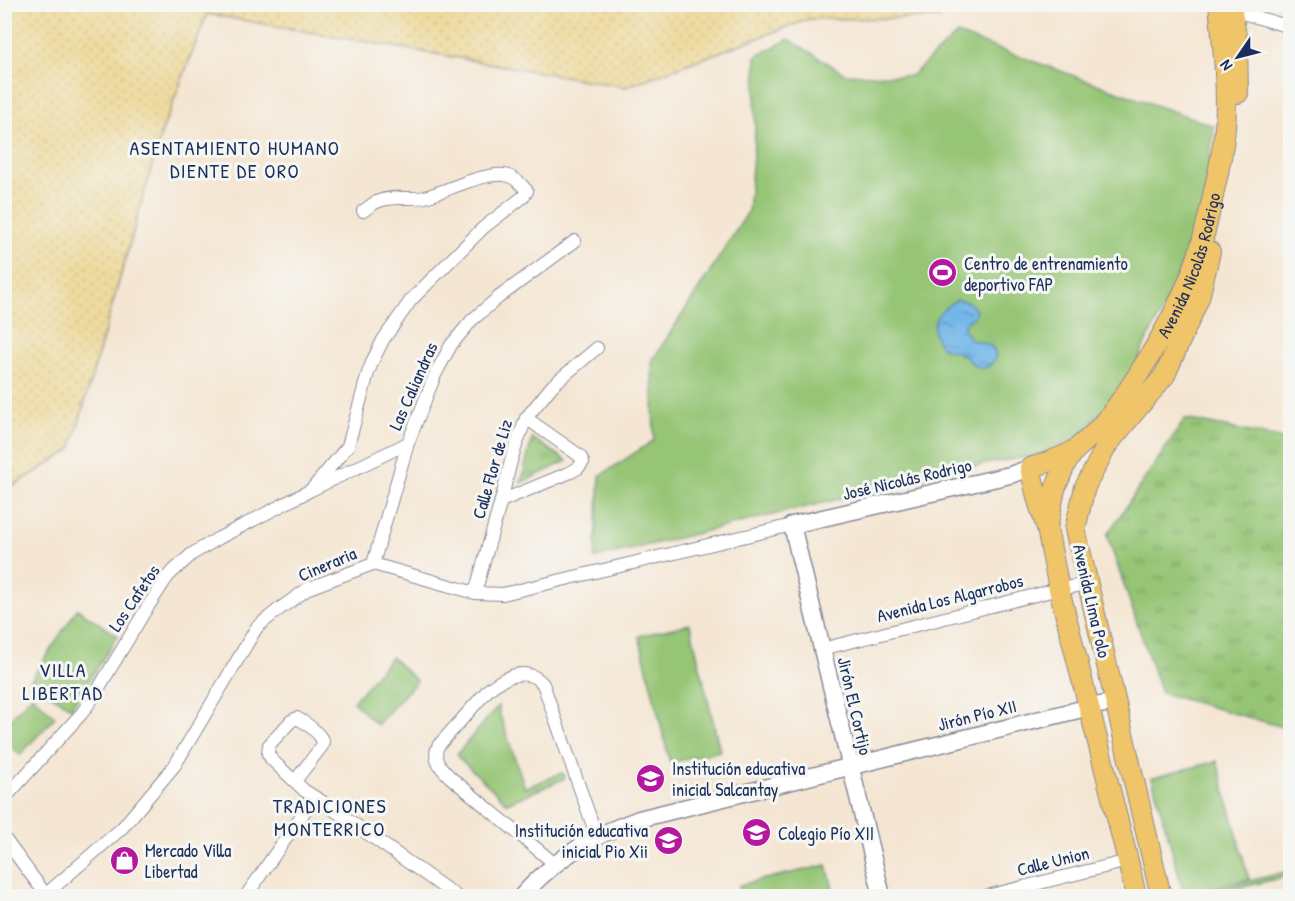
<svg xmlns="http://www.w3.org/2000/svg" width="1295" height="901" viewBox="0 0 1295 901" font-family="'Patrick Hand',sans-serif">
<defs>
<pattern id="grass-tufts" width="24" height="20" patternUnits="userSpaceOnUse" patternTransform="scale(1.5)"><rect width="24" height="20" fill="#95c575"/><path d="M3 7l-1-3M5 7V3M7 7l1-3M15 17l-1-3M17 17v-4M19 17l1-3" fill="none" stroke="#79a063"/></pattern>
<pattern id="sand-dots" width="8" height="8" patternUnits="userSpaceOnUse" patternTransform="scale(1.5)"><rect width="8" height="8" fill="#eeda9e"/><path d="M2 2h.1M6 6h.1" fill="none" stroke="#ccbb8a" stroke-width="1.8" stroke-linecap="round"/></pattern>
<pattern id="water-ripples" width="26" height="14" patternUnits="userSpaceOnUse" patternTransform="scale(1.5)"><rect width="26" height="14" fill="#73b7e9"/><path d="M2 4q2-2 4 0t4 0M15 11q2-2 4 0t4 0" fill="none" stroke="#5e95c0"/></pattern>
</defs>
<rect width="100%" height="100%" fill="#f6f6f2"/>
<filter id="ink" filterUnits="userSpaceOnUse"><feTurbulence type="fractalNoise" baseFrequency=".0167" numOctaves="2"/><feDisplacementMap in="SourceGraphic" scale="12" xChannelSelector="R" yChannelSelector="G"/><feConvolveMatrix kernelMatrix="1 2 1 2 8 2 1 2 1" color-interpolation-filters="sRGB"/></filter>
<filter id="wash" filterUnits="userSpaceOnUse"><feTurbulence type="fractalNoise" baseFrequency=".008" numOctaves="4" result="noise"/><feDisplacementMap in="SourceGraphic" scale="24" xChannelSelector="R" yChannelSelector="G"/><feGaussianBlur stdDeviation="1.35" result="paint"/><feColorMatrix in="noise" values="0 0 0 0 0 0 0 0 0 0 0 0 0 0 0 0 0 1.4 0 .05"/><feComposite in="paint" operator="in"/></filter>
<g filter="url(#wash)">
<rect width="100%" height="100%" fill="#f5e6d3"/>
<path fill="url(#grass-tufts)" stroke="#587a6a" stroke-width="1.5" d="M 1185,419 L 1290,440 L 1290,729 L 1161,693 L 1107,535 Z
M 532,438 L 567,461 L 521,483 Z
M 1290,871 L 1290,876 L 1204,896 L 1203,892 Z"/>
<path fill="url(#sand-dots)" stroke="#84847e" stroke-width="1.5" d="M 5,4 L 935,4 L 940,18 L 809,19 L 625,87 L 207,14 L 161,134 L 71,450 L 5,491 Z"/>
<path fill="#95c575" stroke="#587a6a" stroke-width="1.5" d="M 957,34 L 1214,126 L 1208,180 L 1202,213 L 1168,300 L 1144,346 L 1131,381 L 1073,441 L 1033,456 L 984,464 L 595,558 L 600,476 L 654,440 L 652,361 L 691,301 L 748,212 L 755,132 L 756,56 L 789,39 L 845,74 L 911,76 Z
M 77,609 L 118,636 L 71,708 L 30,681 Z
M 690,624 L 720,751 L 670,763 L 639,636 Z
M 391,657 L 417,681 L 377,725 L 353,702 Z
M 32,695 L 55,717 L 20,755 L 5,741 L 5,725 Z
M 498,706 L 499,712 L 525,788 L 562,773 L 565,776 L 564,779 L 507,803 L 458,757 L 457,754 Z
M 1217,761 L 1249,879 L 1184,894 L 1152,778 Z
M 827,865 L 835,896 L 742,896 L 739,885 Z"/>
<path fill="url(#water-ripples)" stroke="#4773a4" stroke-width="1.5" d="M 956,300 C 965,301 971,301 976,311 L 974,316 L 964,325 L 965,331 L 970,339 C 976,342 987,342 992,347 C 1000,355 993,367 982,368 C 974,368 969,359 963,355 C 956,351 948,350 941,347 C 939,342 935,337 934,332 C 931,317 944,308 956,300 Z"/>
</g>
<g filter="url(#ink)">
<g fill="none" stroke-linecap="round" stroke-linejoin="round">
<defs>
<path id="minor" d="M 1232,10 L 1290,27
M 311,490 L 348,446 L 368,373 L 373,360 L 383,340 L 411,300 L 483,228 L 523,197 L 527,191 C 521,183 515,177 505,175 C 483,172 447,191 425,197 C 410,200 393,195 379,201 C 373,203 368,208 363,211
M 501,501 L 571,472 L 578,468 L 583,462 L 580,456 L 526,418
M 373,564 L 408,443 L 435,375 L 451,345 L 472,320 L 499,297 L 575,241
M 475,593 L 501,501 L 512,457 L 526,418 L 553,385 L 597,348
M 822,649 L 1059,589 L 1088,584
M 295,781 L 322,746 L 323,741 C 318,732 306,723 297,718 L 291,721 L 269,745 L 268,754 L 272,760 L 305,791 L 323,802 L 456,896
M 4,799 L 82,713 L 94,696 L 145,611 L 168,576 L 192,554 L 219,538 L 311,490 L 408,443
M 4,838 L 46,895
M 555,864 L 450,777 C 441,768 432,760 438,746 L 489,689 C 506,676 527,666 543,684 L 597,837
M 44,896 L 122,828 L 175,765 L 257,627 L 278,610 L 309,588 L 373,564 L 475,593 L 503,594 L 792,525
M 246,896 L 311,802 L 318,800
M 987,896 L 1128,861"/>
<path id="tertiary" d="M 522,896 C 542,873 568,853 595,838 C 609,830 624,825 639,819 L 1090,707 L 1115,702
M 882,896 L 792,525 L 1010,475 L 1030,468"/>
<g id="primary">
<path d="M 1231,6 L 1237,42 L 1238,93"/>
<path d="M 1047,528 L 1055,489 L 1065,465 L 1075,450"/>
<path id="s1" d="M 1136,896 L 1128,861 L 1059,589 L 1047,528 L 1038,501 L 1030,468 C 1045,463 1063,458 1076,449 C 1103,428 1120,403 1138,375 C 1160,340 1182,302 1196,262 C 1204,239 1209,215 1214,191 C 1219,170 1223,149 1225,128 C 1228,88 1223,44 1219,4"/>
<path d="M 1161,896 L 1075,529 L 1085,487 L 1107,445 L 1165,375 L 1199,298 L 1210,252"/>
</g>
</defs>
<use href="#minor" stroke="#888a98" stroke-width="14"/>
<use href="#tertiary" stroke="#888a98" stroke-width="19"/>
<use href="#primary" stroke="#888a98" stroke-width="22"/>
<use href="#minor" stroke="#fff" stroke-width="12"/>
<use href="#tertiary" stroke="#fff" stroke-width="16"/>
<use href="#primary" stroke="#f0c469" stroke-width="20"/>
</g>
</g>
<defs>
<symbol id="stadium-disc" viewBox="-11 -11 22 22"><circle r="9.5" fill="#b5179e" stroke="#f6f6f2"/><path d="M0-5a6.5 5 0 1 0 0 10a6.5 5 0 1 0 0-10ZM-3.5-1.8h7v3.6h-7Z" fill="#fff"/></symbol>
<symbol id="school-disc" viewBox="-11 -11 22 22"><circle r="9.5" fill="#b5179e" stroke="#f6f6f2"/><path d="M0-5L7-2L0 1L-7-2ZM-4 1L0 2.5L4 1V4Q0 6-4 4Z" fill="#fff"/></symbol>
<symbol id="shop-disc" viewBox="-11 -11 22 22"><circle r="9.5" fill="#b5179e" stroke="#f6f6f2"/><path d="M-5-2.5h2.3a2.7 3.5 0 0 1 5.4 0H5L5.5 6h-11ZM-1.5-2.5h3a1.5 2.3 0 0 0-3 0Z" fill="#fff"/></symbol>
</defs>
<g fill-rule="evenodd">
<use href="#stadium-disc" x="926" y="256" width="33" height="33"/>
<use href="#school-disc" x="634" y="762" width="33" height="33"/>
<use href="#school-disc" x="740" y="816" width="33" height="33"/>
<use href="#school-disc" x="652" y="824" width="33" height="33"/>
<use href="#shop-disc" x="108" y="844" width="33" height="33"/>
</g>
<g text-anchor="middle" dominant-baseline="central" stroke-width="6" stroke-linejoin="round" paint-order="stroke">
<g font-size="18" fill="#1b2f5e" stroke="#f6f6f2" text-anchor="start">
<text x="964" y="263">Centro de entrenamiento<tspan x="964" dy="21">deportivo FAP</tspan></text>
<text x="672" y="768">Institución educativa<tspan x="672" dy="21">inicial Salcantay</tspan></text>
<text x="648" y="830" text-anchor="end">Institución educativa<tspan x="648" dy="21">inicial Pio Xii</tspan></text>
<text x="778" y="833">Colegio Pío XII</text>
<text x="145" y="850">Mercado Villa<tspan x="145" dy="21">Libertad</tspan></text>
</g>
<g font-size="18" fill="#1b2f5e" stroke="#f6f6f2">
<text stroke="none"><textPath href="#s1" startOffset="710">Avenida Nicolàs Rodrigo</textPath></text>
<text transform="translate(413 386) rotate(-66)">Las Caliandras</text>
<text transform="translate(492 469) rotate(-74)">Calle Flor de Liz</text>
<text transform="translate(907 479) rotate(-13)">José Nicolás Rodrigo</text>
<text transform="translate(327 564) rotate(-23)">Cineraria</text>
<text transform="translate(134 598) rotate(-56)">Los Cafetos</text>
<text transform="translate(950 598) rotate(-14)">Avenida Los Algarrobos</text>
<text transform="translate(1092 601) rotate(77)">Avenida Lima Polo</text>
<text transform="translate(855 706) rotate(77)">Jirón El Cortijo</text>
<text transform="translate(977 715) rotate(-14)">Jirón Pío XII</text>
<text transform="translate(1053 861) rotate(-14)">Calle Union</text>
</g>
<g font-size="20" letter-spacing="1.5" fill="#1b2f5e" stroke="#f6f6f2">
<text x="235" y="147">ASENTAMIENTO HUMANO<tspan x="235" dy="23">DIENTE DE ORO</tspan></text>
<text x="63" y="669">VILLA<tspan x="63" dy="23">LIBERTAD</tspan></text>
<text x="330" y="805">TRADICIONES<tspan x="330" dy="23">MONTERRICO</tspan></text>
</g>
</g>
<rect width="1295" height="901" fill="none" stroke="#f6f6f2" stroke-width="24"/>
<g transform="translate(1238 57) rotate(235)" stroke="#f6f6f2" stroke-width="4.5" paint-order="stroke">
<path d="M0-4.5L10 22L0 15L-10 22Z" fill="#1b2f5e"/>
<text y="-9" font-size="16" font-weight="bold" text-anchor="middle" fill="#1b2f5e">N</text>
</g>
</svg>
